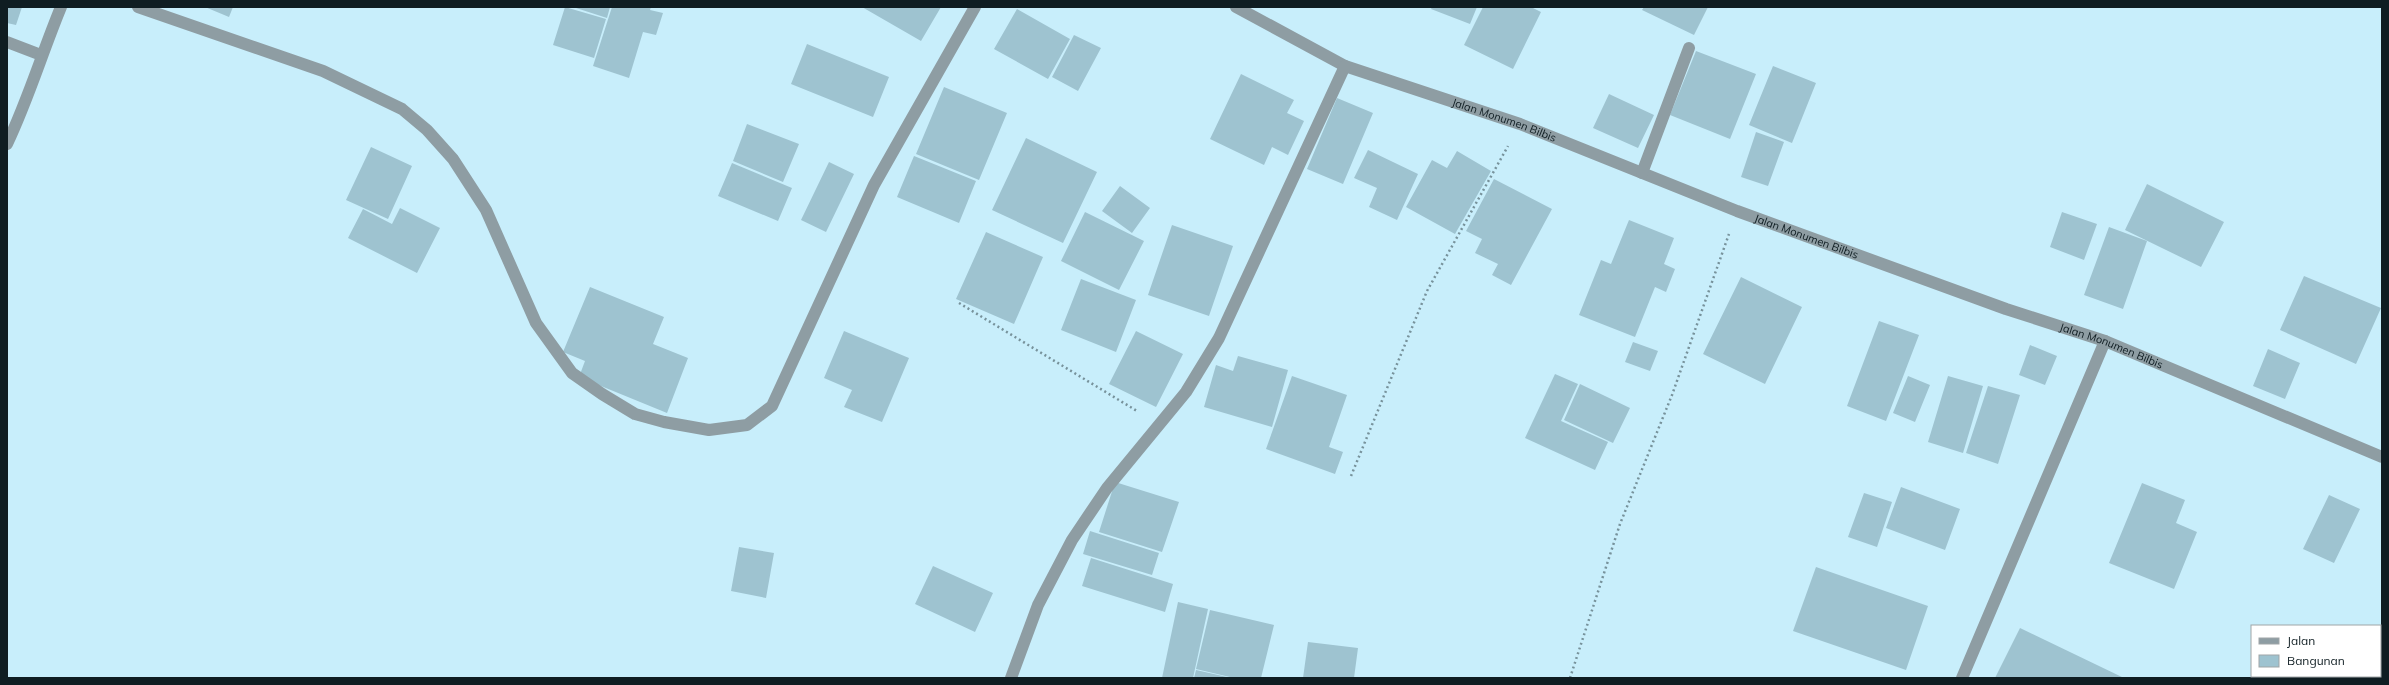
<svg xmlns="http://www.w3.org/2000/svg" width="2389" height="685" viewBox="0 0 2389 685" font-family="Mulish,sans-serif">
<rect width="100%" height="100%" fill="#c8eefb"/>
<path fill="#9ec3d0" d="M 7,7 L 22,7 L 16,25 L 7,23 Z
M 205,7 L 233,7 L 229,17 Z
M 565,7 L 606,19 L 594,58 L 553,45 Z
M 573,7 L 610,7 L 607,18 Z
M 612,7 L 651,7 L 650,10 L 663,13 L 656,35 L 643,32 L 629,78 L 593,66 Z
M 862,7 L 941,7 L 921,41 Z
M 1432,7 L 1477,7 L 1470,24 L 1431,9 Z
M 1483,7 L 1531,7 L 1541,12 L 1513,69 L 1464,45 Z
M 1644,7 L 1708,7 L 1694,35 L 1642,10 Z
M 1017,9 L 1070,39 L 1048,79 L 994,49 Z
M 1074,35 L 1101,48 L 1078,91 L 1052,77 Z
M 807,44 L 889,77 L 873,117 L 791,84 Z
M 1696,51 L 1756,74 L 1730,139 L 1670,115 Z
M 1773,66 L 1816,83 L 1792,143 L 1749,125 Z
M 1241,74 L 1294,100 L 1287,113 L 1304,121 L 1288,155 L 1272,147 L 1264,165 L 1210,139 Z
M 944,87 L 1007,113 L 979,180 L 916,154 Z
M 1609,94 L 1654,115 L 1638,148 L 1593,128 Z
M 1337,98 L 1373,113 L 1343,184 L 1307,169 Z
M 747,124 L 799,144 L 783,182 L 733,161 Z
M 1756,132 L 1784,142 L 1768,186 L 1741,177 Z
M 1026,138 L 1097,172 L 1063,243 L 992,210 Z
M 371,147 L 412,166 L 388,219 L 346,200 Z
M 1368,150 L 1418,174 L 1397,220 L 1369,207 L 1377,188 L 1354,178 Z
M 1457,151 L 1491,171 L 1455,234 L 1406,207 L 1432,160 L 1447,168 Z
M 914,156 L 976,181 L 959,223 L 897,197 Z
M 829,162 L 854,174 L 826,232 L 801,220 Z
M 732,163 L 792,188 L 778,221 L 718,196 Z
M 1494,179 L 1552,209 L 1511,285 L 1492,275 L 1498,264 L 1475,253 L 1482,239 L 1466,231 Z
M 2147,184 L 2224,222 L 2201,267 L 2125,230 Z
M 1120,186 L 1150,208 L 1132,233 L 1102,211 Z
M 400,208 L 440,228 L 417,273 L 348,238 L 363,209 L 392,224 Z
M 1085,212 L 1144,241 L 1119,290 L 1061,261 Z
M 2062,212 L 2097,224 L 2084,260 L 2050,247 Z
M 1629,220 L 1674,238 L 1664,264 L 1675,269 L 1666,292 L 1655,287 L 1635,337 L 1579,315 L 1601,260 L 1611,264 Z
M 1172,225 L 1233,246 L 1209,316 L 1148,295 Z
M 2109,227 L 2147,241 L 2123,309 L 2084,295 Z
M 986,232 L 1043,257 L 1014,324 L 956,299 Z
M 2304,276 L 2381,308 L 2356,364 L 2280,330 Z
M 1741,277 L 1802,307 L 1765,384 L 1703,354 Z
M 1081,279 L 1136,300 L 1116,352 L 1061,330 Z
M 590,287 L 664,317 L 653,344 L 688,358 L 667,413 L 579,377 L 585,361 L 563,352 Z
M 1879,321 L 1919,335 L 1886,421 L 1847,406 Z
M 844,331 L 909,358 L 882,422 L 844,407 L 852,390 L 824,378 Z
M 1136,331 L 1183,354 L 1156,407 L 1109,384 Z
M 1633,342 L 1658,351 L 1650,371 L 1625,362 Z
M 2030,345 L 2057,356 L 2045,385 L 2019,375 Z
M 2268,349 L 2300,363 L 2285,399 L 2253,386 Z
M 1238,356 L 1288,370 L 1272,427 L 1204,407 L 1216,365 L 1233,371 Z
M 1555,374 L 1578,384 L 1561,421 L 1608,442 L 1595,470 L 1525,438 Z
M 1292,376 L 1347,395 L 1329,447 L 1343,452 L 1335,474 L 1266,449 Z
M 1908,376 L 1930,385 L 1915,422 L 1893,413 Z
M 1948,376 L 1983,386 L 1963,453 L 1928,442 Z
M 1580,384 L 1630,408 L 1613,443 L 1564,420 Z
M 1988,386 L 2020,395 L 1998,464 L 1966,453 Z
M 1115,482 L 1179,502 L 1162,552 L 1099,532 Z
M 2142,483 L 2185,500 L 2176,523 L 2197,532 L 2174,589 L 2109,563 Z
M 1901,487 L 1960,509 L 1945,550 L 1886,528 Z
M 1864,493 L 1892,502 L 1877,547 L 1848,537 Z
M 2329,495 L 2360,509 L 2334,563 L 2303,549 Z
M 1090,531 L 1159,553 L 1152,575 L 1083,554 Z
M 739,547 L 774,553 L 766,598 L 731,591 Z
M 1091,558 L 1173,584 L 1165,612 L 1082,586 Z
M 933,566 L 993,593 L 975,632 L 915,604 Z
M 1816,567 L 1928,606 L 1906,670 L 1793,631 Z
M 1178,602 L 1208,609 L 1193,678 L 1162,678 Z
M 1210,610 L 1274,625 L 1261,678 L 1234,678 L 1196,669 Z
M 2020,628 L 2124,678 L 1995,678 Z
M 1308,642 L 1358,648 L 1354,678 L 1303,678 Z
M 1196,670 L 1227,677 L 1227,678 L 1194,678 Z"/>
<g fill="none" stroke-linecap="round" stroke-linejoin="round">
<path stroke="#77929b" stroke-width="2.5" stroke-dasharray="2 3" stroke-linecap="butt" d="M 959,303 L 1137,411
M 1351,476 L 1427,291 L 1508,146
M 1570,678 L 1620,524 L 1672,395 L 1729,234"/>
<g stroke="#8e9da3" stroke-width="12">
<path d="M 138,7 L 323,71 L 402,109 L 427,130 L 453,159 L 486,210 L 536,323 L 572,373 L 602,394 L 635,414 L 664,422 L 709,430 L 747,425 L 772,406 L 874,185 L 975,7"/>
<path id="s1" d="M 1236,7 L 1345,66 L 1520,124 L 1737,211 L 2006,309 L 2105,341 L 2382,457"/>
<path d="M 7,42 L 41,55"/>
<path d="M 7,144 C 28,100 42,53 61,7"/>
<path d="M 1642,173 L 1689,48"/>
<path d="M 1011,678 L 1038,605 L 1072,540 L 1107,488 L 1186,392 L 1219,338 L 1345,66"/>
<path d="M 1962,678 L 2105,341"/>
</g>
</g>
<g text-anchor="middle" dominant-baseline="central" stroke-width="3.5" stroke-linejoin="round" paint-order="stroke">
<g font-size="11" fill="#0f1d22" stroke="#fff">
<text stroke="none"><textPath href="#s1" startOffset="292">Jalan Monumen Bilbis</textPath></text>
<text stroke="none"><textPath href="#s1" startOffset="616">Jalan Monumen Bilbis</textPath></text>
<text stroke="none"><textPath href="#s1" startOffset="940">Jalan Monumen Bilbis</textPath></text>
</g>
</g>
<rect width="2389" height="685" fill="none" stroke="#0f1d22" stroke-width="16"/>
<rect x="2251" y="625" width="130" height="52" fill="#ffffff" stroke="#9fa5a7"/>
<rect x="2259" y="638" width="20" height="6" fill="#8e9da3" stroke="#9fa5a7"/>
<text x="2287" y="645" font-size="12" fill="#0f1d22">Jalan</text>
<rect x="2259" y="655" width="20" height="12" fill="#9ec3d0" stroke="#9fa5a7"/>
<text x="2287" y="665" font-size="12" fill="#0f1d22">Bangunan</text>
</svg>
